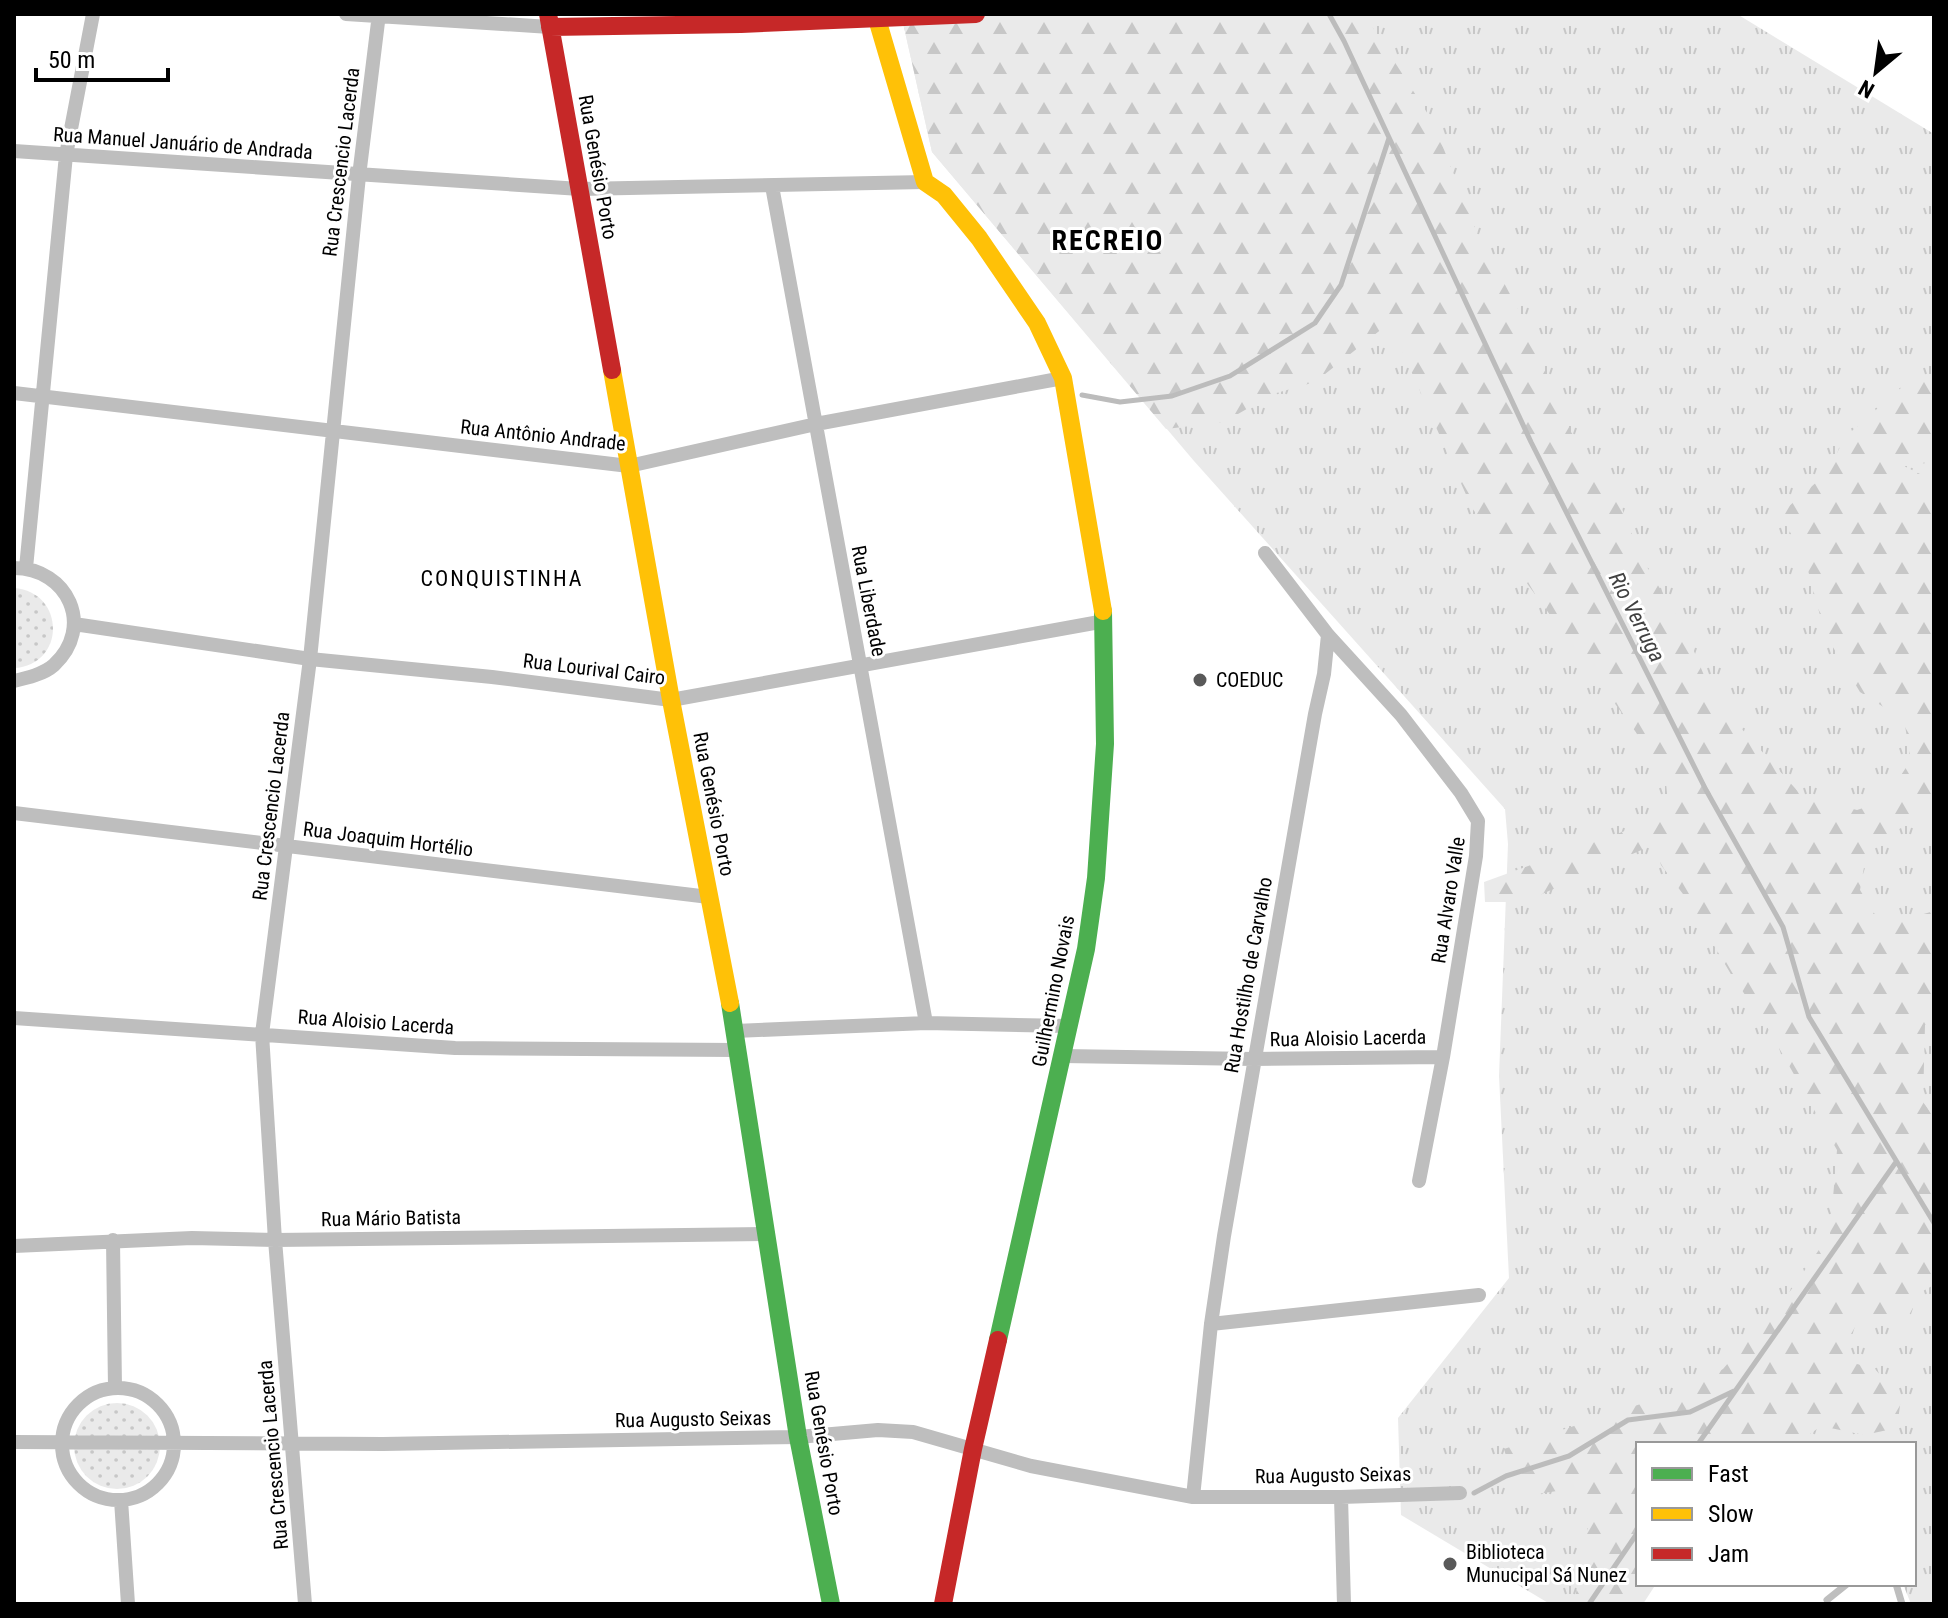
<svg xmlns="http://www.w3.org/2000/svg" width="1948" height="1618" viewBox="0 0 1948 1618" font-family="'Roboto Condensed',sans-serif">
<defs>
<pattern id="grass-tufts" width="24" height="20" patternUnits="userSpaceOnUse" patternTransform="scale(2)"><rect width="24" height="20" fill="#eaeaea"/><path d="M3 7l-1-3M5 7V3M7 7l1-3M15 17l-1-3M17 17v-4M19 17l1-3" fill="none" stroke="#c7c7c7"/></pattern>
<pattern id="forest-firs" width="22" height="20" patternUnits="userSpaceOnUse" patternTransform="scale(2)"><rect width="22" height="20" fill="#eaeaea"/><path d="M5 1l3.5 6h-7zM16 11l3.5 6h-7z" fill="#c7c7c7"/></pattern>
<pattern id="park-dots" width="8" height="8" patternUnits="userSpaceOnUse" patternTransform="scale(2)"><rect width="8" height="8" fill="#eaeaea"/><path d="M2 2h.1M6 6h.1" fill="none" stroke="#c7c7c7" stroke-width="1.8" stroke-linecap="round"/></pattern>
</defs>
<rect width="100%" height="100%" fill="#fff"/>
<path fill="url(#grass-tufts)" d="M 901,14 L 1737,14 L 1934,134 L 1934,1604 L 1911,1604 L 1903,1584 L 1914,1584 L 1914,1444 L 1638,1444 L 1575,1604 L 1550,1604 L 1401,1515 L 1398,1418 L 1509,1278 L 1499,1076 L 1508,844 L 1505,809 L 1194,461 L 932,152 Z"/>
<path fill="url(#forest-firs)" d="M 901,14 L 1364,14 L 1433,122 L 1476,230 L 1521,315 L 1571,432 L 1619,501 L 1641,557 L 1686,632 L 1713,697 L 1802,796 L 1857,810 L 1884,801 L 1911,760 L 1904,720 L 1860,692 L 1825,634 L 1805,559 L 1780,514 L 1827,473 L 1845,437 L 1902,387 L 1934,375 L 1934,462 L 1904,466 L 1934,481 L 1934,818 L 1907,824 L 1867,850 L 1860,890 L 1882,926 L 1934,911 L 1934,1020 L 1925,1025 L 1923,1102 L 1934,1117 L 1934,1285 L 1921,1292 L 1907,1319 L 1857,1320 L 1844,1361 L 1874,1368 L 1901,1398 L 1897,1428 L 1864,1435 L 1821,1426 L 1802,1440 L 1806,1444 L 1638,1444 L 1638,1584 L 1656,1584 L 1643,1604 L 1574,1604 L 1591,1510 L 1557,1491 L 1518,1497 L 1504,1449 L 1680,1391 L 1723,1369 L 1791,1290 L 1830,1234 L 1837,1150 L 1766,1025 L 1732,976 L 1686,898 L 1661,865 L 1655,844 L 1524,902 L 1485,902 L 1484,882 L 1669,815 L 1665,772 L 1472,508 L 1399,344 L 1383,328 L 1315,382 L 1273,394 L 1224,422 L 1166,429 L 932,152 Z"/>
<path fill="url(#park-dots)" d="M 14,588 C 66,592 66,665 14,668 Z
M74 1446a43 43 0 1 1 86 0a43 43 0 1 1-86 0Z"/>
<g fill="none" stroke-linecap="round" stroke-linejoin="round">
<path stroke="#bcbcbc" stroke-width="5" d="M 1329,14 L 1344,41 L 1531,442 L 1706,790 L 1783,927 L 1809,1017 L 1934,1223
M 1082,395 L 1120,402 L 1172,396 L 1230,376 L 1315,323 L 1341,285 L 1389,138
M 1698,1444 L 1896,1162
M 1474,1493 L 1506,1476 L 1569,1456 L 1628,1420 L 1690,1412 L 1734,1391
M 1589,1604 L 1638,1532"/>
<path stroke="#bebebe" stroke-width="7" d="M 1896,1584 L 1902,1604
M 1827,1600 L 1847,1584"/>
<path stroke="#bebebe" stroke-width="14" d="M 346,14 L 550,27
M 14,151 L 580,189 L 925,182
M 772,186 L 926,1023
M 14,393 L 629,466 L 816,424 L 1063,378
M 1265,553 L 1328,635 L 1401,715 L 1461,793 L 1478,821 L 1476,856 L 1443,1057 L 1419,1181
M 14,568 C 68,568 95,627 54,665 C 44,674 27,678 14,681
M 26,568 L 66,155 L 93,14
M 74,624 L 310,659 L 492,677 L 671,700 L 1105,621
M 14,813 L 709,897
M 14,1018 L 455,1048 L 736,1050
M 735,1031 L 926,1023 L 1069,1026
M 1063,1056 L 1254,1059 L 1443,1057
M 113,1240 L 115,1388
M 14,1246 L 192,1238 L 275,1240 L 768,1234
M 1211,1324 L 1479,1295
M62 1444a56 56 0 1 1 112 0a56 56 0 1 1-112 0Z
M 14,1442 L 383,1444 L 798,1437 L 878,1430 L 913,1432 L 1031,1466 L 1193,1497 L 1341,1497 L 1460,1493
M 1193,1497 L 1211,1324 L 1224,1236 L 1315,714 L 1324,674 L 1328,635
M 1341,1497 L 1344,1604
M 121,1500 L 128,1604
M 305,1604 L 275,1240 L 262,1034 L 310,659 L 359,176 L 379,14"/>
<path stroke="#4caf50" stroke-width="18" d="M 730,1003 L 798,1437 L 831,1604
M 998,1340 L 1086,949 L 1096,878 L 1105,744 L 1103,611"/>
<path stroke="#ffc107" stroke-width="18" d="M 877,19 L 925,182 L 944,195 L 979,238 L 1037,323 L 1063,378 L 1103,611
M 612,370 L 671,700 L 730,1003"/>
<path stroke="#c62828" stroke-width="18" d="M 548,14 L 612,370
M 550,27 L 741,24 L 976,14
M 943,1604 L 973,1449 L 998,1340"/>
</g>
<g fill="#595959" stroke="#fff" stroke-width="3">
<circle cx="1200" cy="680" r="8"/>
<circle cx="1450" cy="1564" r="8"/>
</g>
<g text-anchor="middle" dominant-baseline="central" stroke-width="6" stroke-linejoin="round" paint-order="stroke">
<g font-size="20" fill="#000" stroke="#fff">
<text transform="translate(183 143) rotate(4)">Rua Manuel Januário de Andrada</text>
<text transform="translate(341 162) rotate(-83)">Rua Crescencio Lacerda</text>
<text transform="translate(598 167) rotate(80)">Rua Genésio Porto</text>
<text transform="translate(543 435) rotate(6)">Rua Antônio Andrade</text>
<text transform="translate(869 601) rotate(79)">Rua Liberdade</text>
<text transform="translate(594 669) rotate(7)">Rua Lourival Cairo</text>
<text transform="translate(714 804) rotate(79)">Rua Genésio Porto</text>
<text transform="translate(271 806) rotate(-83)">Rua Crescencio Lacerda</text>
<text transform="translate(388 839) rotate(7)">Rua Joaquim Hortélio</text>
<text transform="translate(1448 900) rotate(-81)">Rua Alvaro Valle</text>
<text transform="translate(1248 975) rotate(-80)">Rua Hostilho de Carvalho</text>
<text transform="translate(1053 991) rotate(-79)">Guilhermino Novais</text>
<text transform="translate(376 1022) rotate(4)">Rua Aloisio Lacerda</text>
<text transform="translate(1348 1038) rotate(-1)">Rua Aloisio Lacerda</text>
<text transform="translate(391 1218) rotate(-1)">Rua Mário Batista</text>
<text transform="translate(693 1419) rotate(-1)">Rua Augusto Seixas</text>
<text transform="translate(824 1443) rotate(80)">Rua Genésio Porto</text>
<text transform="translate(273 1455) rotate(-95)">Rua Crescencio Lacerda</text>
<text transform="translate(1333 1475) rotate(-1)">Rua Augusto Seixas</text>
</g>
<g font-size="20" fill="#000" stroke="#fff" text-anchor="start">
<text x="1216" y="680">COEDUC</text>
<text x="1466" y="1552">Biblioteca<tspan x="1466" dy="23">Munucipal Sá Nunez</tspan></text>
</g>
<g font-size="22" letter-spacing="2" fill="#000" stroke="#fff">
<text x="502" y="578">CONQUISTINHA</text>
</g>
<g font-size="22" font-style="italic" fill="#414141" stroke="#fff">
<text transform="translate(1637 617) rotate(63)">Rio Verruga</text>
</g>
<g font-size="28" font-weight="bold" letter-spacing="2" fill="#000" stroke="#fff">
<text x="1108" y="240">RECREIO</text>
</g>
</g>
<rect width="1948" height="1618" fill="none" stroke="#000000" stroke-width="32"/>
<rect x="1636" y="1442" width="280" height="144" fill="#ffffff" stroke="#999999" stroke-width="2"/>
<rect x="1652" y="1468" width="40" height="12" fill="#4caf50" stroke="#999999" stroke-width="2"/>
<text x="1708" y="1482" font-size="24" fill="#000000">Fast</text>
<rect x="1652" y="1508" width="40" height="12" fill="#ffc107" stroke="#999999" stroke-width="2"/>
<text x="1708" y="1522" font-size="24" fill="#000000">Slow</text>
<rect x="1652" y="1548" width="40" height="12" fill="#c62828" stroke="#999999" stroke-width="2"/>
<text x="1708" y="1562" font-size="24" fill="#000000">Jam</text>
<g transform="translate(1876 72) rotate(209)" stroke="#ffffff" stroke-width="6" paint-order="stroke">
<path d="M0-6L14 30L0 20L-14 30Z" fill="#000000"/>
<text y="-12" font-size="22" font-weight="bold" text-anchor="middle" fill="#000000">N</text>
</g>
<path d="M36 68v12h132v-12" fill="none" stroke="#000000" stroke-width="4"/>
<text x="48" y="68" font-size="24" fill="#000000" stroke="#ffffff" stroke-width="6" paint-order="stroke">50 m</text>
</svg>
